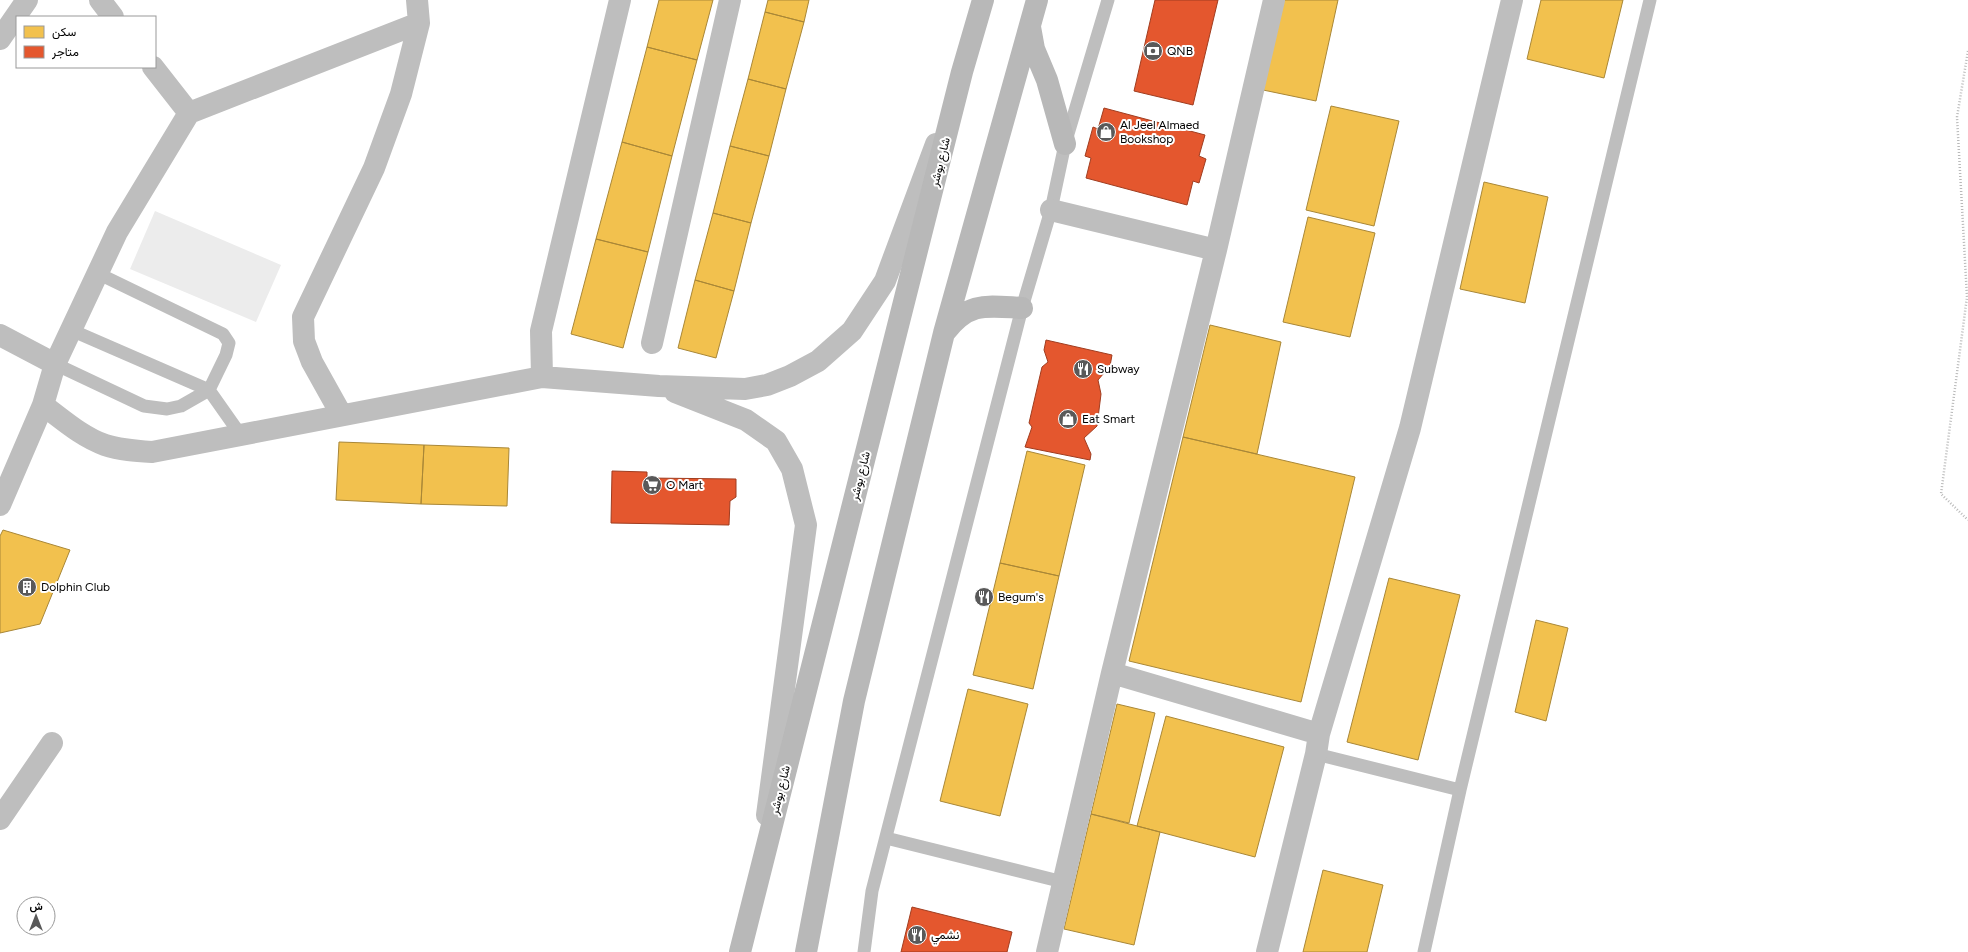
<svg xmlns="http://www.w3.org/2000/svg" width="1968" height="952" viewBox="0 0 1968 952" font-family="Figtree,Vazirmatn,sans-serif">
<rect width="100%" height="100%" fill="#fff"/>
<path fill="#ececec" d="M 155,211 L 281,265 L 256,322 L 130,269 Z"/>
<path fill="#f2c14e" stroke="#a98737" d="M 659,0 L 713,0 L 697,60 L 647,47 Z
M 768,0 L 809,0 L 804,22 L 765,12 Z
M 1283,0 L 1338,0 L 1316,101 L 1263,90 Z
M 1541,0 L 1623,0 L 1604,78 L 1527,59 Z
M 765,12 L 804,22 L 786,89 L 748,79 Z
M 647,47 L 697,60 L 672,156 L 622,142 Z
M 748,79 L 786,89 L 769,156 L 730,146 Z
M 1331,106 L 1399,121 L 1374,226 L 1306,210 Z
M 622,142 L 672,156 L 648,252 L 596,239 Z
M 730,146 L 769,156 L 751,223 L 713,213 Z
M 1484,182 L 1548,197 L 1525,303 L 1460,289 Z
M 713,213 L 751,223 L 734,291 L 695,280 Z
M 1308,217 L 1375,233 L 1350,337 L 1283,322 Z
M 596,239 L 648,252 L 623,348 L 571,334 Z
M 695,280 L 734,291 L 716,358 L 678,348 Z
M 1210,325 L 1281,342 L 1257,454 L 1183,437 Z
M 1183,437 L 1355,477 L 1301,702 L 1129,661 Z
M 339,442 L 424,445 L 421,504 L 336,500 Z
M 424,445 L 509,448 L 507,506 L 421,504 Z
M 1027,451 L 1085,465 L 1059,576 L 1000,563 Z
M 3,530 L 70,550 L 40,624 L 0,633 L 0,536 Z
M 1000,563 L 1059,576 L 1033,689 L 973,675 Z
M 1389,578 L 1460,595 L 1418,760 L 1347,742 Z
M 1536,620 L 1568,628 L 1546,721 L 1515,712 Z
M 968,689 L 1028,704 L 1000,816 L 940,801 Z
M 1117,704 L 1155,713 L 1129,823 L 1091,814 Z
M 1166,716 L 1284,747 L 1255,857 L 1137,826 Z
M 1091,814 L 1160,832 L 1134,945 L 1064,929 Z
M 1323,870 L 1383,885 L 1367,952 L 1303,952 Z"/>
<path fill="#e4572e" stroke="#a03d20" d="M 1155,0 L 1218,0 L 1193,105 L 1134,91 Z
M 1104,108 L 1205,135 L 1199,156 L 1206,159 L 1199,183 L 1193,181 L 1187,205 L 1086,178 L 1091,158 L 1085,156 L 1093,127 L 1098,129 Z
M 1046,340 L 1112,355 L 1110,366 L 1098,380 L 1101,394 L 1097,426 L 1084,438 L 1091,454 L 1090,460 L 1025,447 L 1032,427 L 1029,423 L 1042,367 L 1048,362 L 1044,350 Z
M 612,471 L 647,472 L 647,478 L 736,479 L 736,497 L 730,501 L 729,525 L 611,523 Z
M 912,907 L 1012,932 L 1007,952 L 901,952 Z"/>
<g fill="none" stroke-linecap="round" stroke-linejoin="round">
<path stroke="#b9b9b9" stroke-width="2.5" stroke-dasharray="1 2" stroke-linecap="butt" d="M 1968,51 L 1957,117 L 1967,297 L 1941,494 L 1968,520"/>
<path stroke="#bebebe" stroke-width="13" d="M 71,330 L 209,390 L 240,434
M 55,364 L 144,406 L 167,409 L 181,406 L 209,390 L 226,355 L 229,343 L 223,334 L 97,273
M 1316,754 L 1460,790 L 1650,0
M 886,838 L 1063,882
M 864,952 L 872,891 L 1022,308 L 1051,210 L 1065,144 L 1108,0
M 1424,952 L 1460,790"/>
<path stroke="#bebebe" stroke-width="22" d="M 100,0 L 113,17
M 0,39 L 27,0
M 153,67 L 189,113 L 419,23
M 1051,210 L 1216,250
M 0,335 L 55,364
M 652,343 L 730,0
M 542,377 L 541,331 L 620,0
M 675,392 L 746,420 L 776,441 L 792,469 L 806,525 L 767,815
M 43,405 C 62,419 82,437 105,445 C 120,450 136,451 152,452 L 542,377 L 659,386 L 745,389 L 767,385 L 790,376 L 818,361 L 852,331 L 885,281 L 936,144
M 341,414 L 312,362 L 304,341 L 303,317 L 374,168 L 401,94 L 419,23 L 417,0
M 0,505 L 43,405 L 55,364 L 117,232 L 189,113
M 1112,673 L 1319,734
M 0,819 L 52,743
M 1047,952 L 1112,673 L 1216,250 L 1274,0
M 1267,952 L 1316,754 L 1319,734 L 1410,428 L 1512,0"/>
<path stroke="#b8b8b8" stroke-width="22" d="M 1030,27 L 1034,49 L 1047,80 L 1065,144
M 945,332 C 969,301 987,306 1022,308
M 740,952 L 962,72 L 983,0
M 806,952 L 854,701 L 944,333 L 1037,0"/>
</g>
<defs>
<symbol id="bank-disc" viewBox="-11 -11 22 22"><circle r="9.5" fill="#595959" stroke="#fff"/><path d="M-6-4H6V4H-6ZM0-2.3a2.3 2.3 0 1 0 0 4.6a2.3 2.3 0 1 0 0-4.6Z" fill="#fff"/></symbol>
<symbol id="shop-disc" viewBox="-11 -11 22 22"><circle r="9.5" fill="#595959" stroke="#fff"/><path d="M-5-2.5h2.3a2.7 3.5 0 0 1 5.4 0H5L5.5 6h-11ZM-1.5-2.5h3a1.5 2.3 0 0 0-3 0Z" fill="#fff"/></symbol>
<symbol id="restaurant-disc" viewBox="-11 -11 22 22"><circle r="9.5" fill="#595959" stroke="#fff"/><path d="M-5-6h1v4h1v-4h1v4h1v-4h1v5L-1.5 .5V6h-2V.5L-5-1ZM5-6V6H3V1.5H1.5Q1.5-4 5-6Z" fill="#fff"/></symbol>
<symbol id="supermarket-disc" viewBox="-11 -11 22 22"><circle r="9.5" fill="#595959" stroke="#fff"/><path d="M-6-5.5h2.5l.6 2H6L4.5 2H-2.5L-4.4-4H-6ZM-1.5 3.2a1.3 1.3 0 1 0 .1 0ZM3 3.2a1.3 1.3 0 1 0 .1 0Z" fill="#fff"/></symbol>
<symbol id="building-disc" viewBox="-11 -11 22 22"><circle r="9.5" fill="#595959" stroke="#fff"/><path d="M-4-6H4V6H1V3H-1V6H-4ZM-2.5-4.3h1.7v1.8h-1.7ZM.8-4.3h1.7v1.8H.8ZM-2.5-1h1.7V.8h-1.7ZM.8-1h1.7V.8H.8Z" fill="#fff"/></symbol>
</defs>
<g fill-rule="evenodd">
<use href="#bank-disc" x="1142" y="40" width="22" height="22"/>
<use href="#shop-disc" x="1095" y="121" width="22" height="22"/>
<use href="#restaurant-disc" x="1072" y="358" width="22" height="22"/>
<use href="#shop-disc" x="1057" y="408" width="22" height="22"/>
<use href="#supermarket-disc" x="641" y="474" width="22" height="22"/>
<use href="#building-disc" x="16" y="576" width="22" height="22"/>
<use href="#restaurant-disc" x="973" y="586" width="22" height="22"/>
<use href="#restaurant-disc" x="906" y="924" width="22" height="22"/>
</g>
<g text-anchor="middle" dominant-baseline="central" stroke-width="4" stroke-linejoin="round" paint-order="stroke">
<g font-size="12" fill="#000" stroke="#fff" text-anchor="start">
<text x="1167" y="51">QNB</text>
<text x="1120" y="125">Al Jeel Almaed<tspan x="1120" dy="14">Bookshop</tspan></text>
<text x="1097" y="369">Subway</text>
<text x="1082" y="419">Eat Smart</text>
<text x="666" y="485">O Mart</text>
<text x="41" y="587">Dolphin Club</text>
<text x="998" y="597">Begum's</text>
<text x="931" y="935">نشمي</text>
</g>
<g font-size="12" fill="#000" stroke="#fff">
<text transform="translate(940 162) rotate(-76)">شارع بوشر</text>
<text transform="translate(860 476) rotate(-76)">شارع بوشر</text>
<text transform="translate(780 790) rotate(-76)">شارع بوشر</text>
</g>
</g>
<rect x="16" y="16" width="140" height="52" fill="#ffffff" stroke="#999999"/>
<rect x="24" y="26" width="20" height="12" fill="#f2c14e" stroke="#999999"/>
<text x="52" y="36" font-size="12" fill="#000000">سكن</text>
<rect x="24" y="46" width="20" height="12" fill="#e4572e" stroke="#999999"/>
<text x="52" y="56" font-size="12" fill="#000000">متاجر</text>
<g transform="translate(36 916)"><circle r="19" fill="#ffffff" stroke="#999999"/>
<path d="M0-3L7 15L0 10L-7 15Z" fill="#595959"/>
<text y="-6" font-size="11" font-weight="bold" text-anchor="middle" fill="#000000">ش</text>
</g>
</svg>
